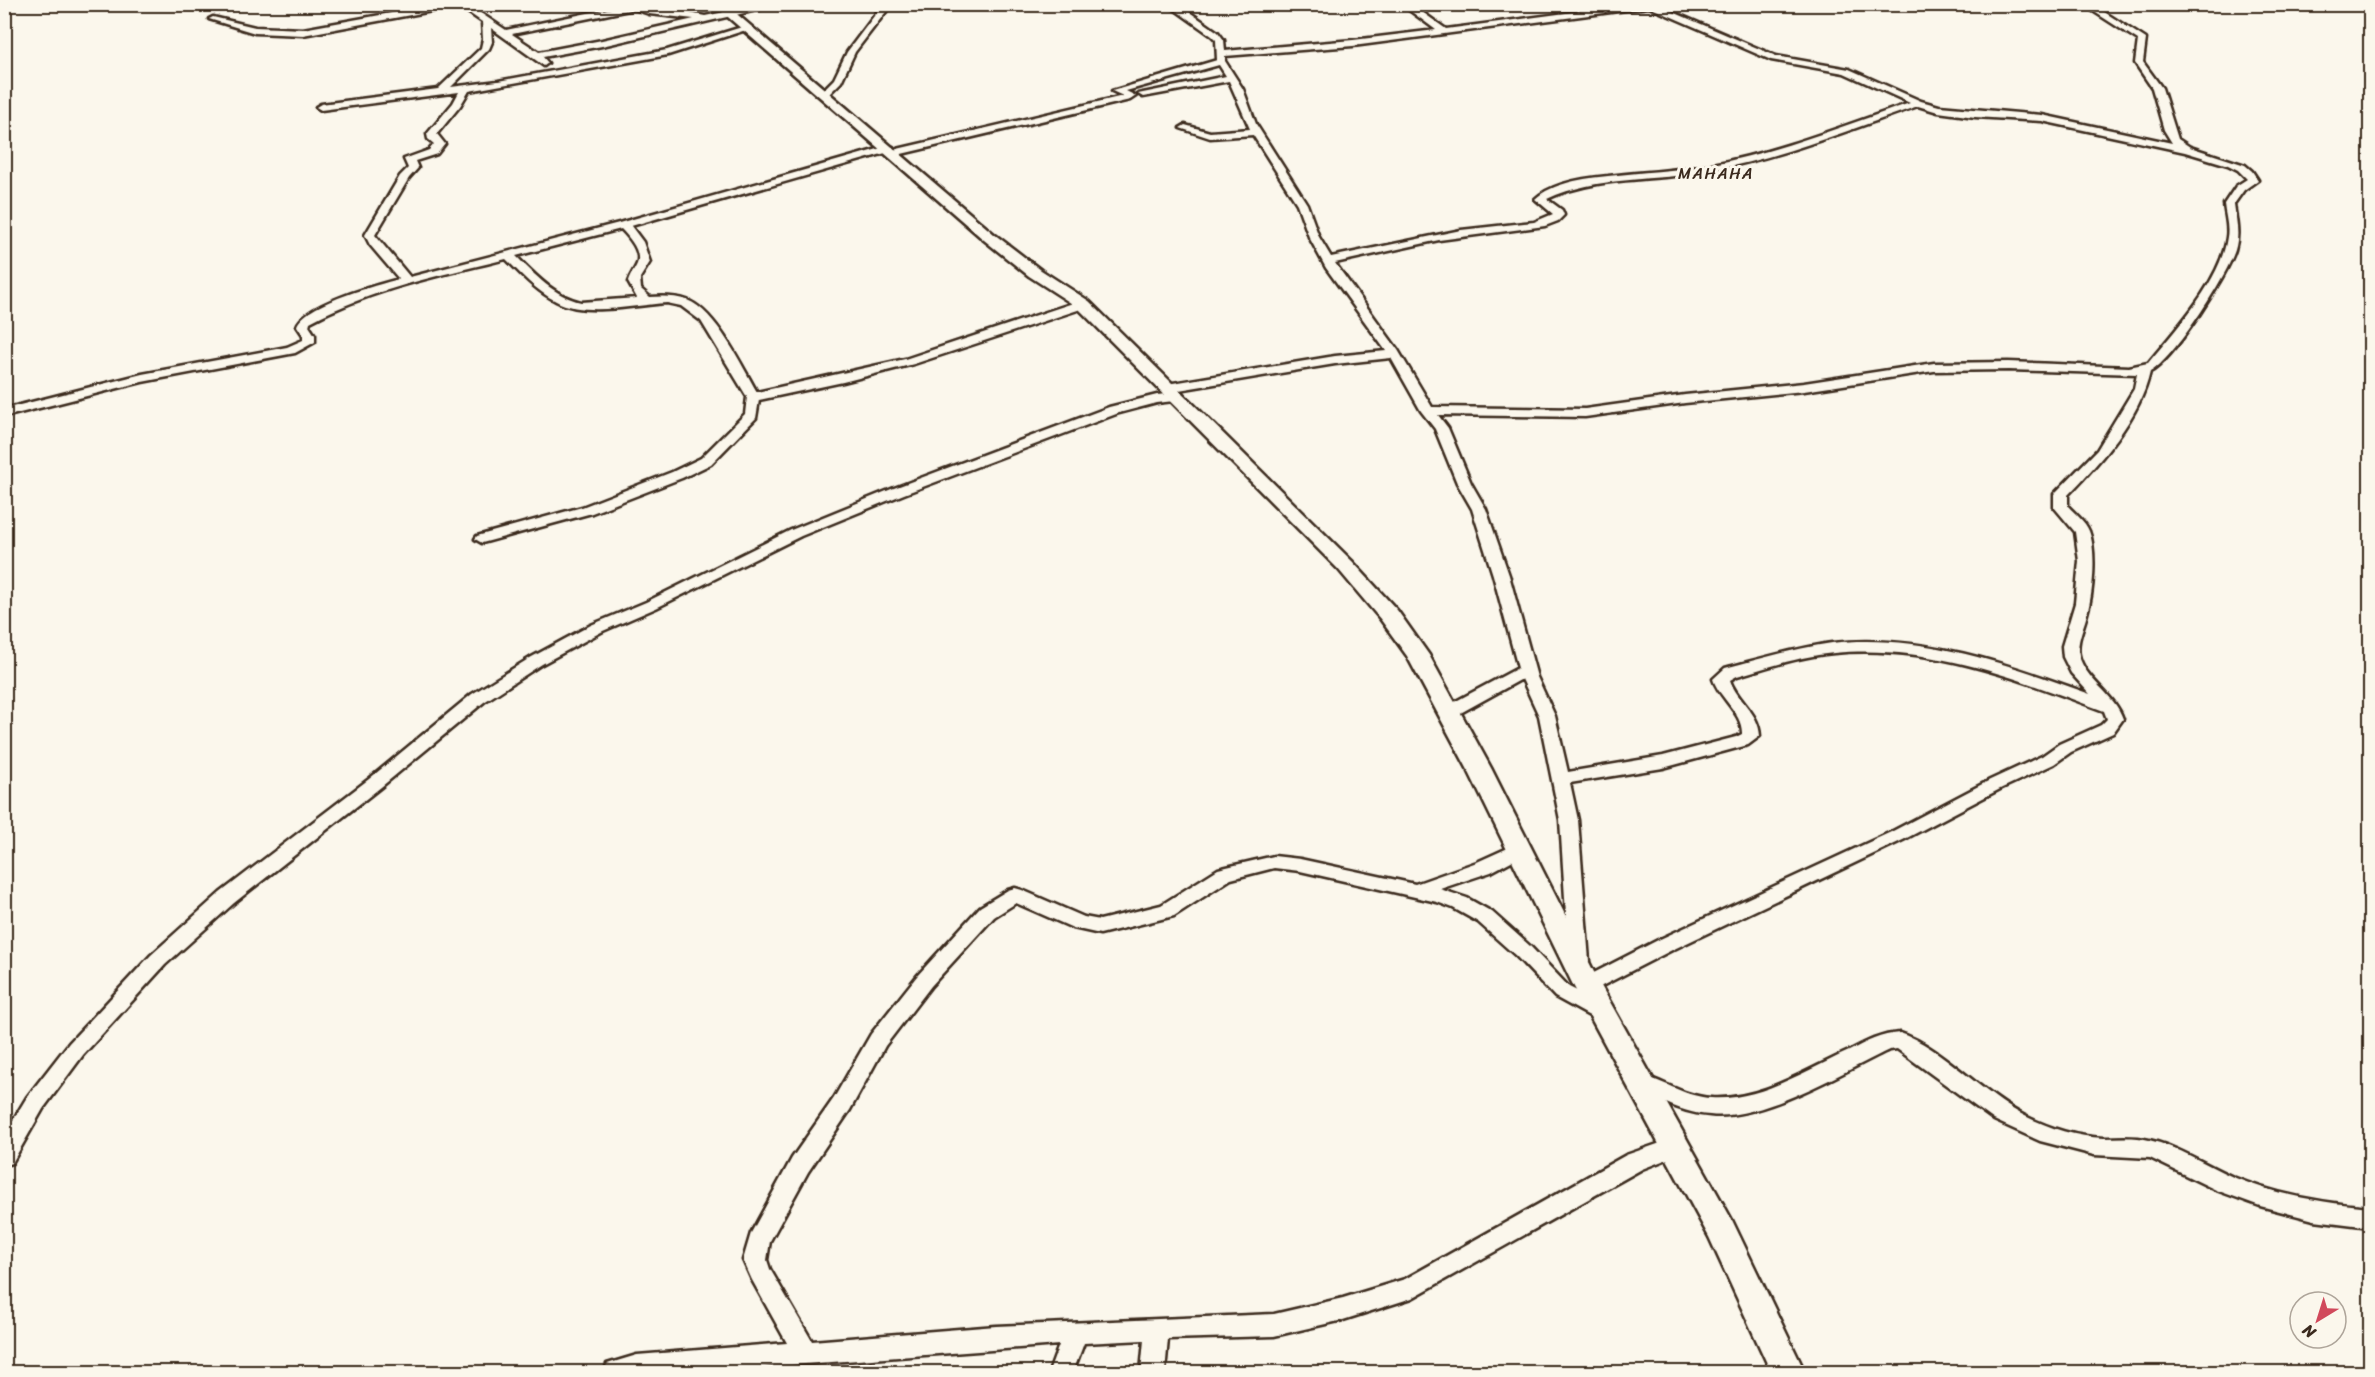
<svg xmlns="http://www.w3.org/2000/svg" width="2375" height="1377" viewBox="0 0 2375 1377" font-family="Sriracha,sans-serif">
<rect width="100%" height="100%" fill="#fbf7ec"/>
<filter id="ink" filterUnits="userSpaceOnUse"><feTurbulence type="fractalNoise" baseFrequency=".0167" numOctaves="2"/><feDisplacementMap in="SourceGraphic" scale="12" xChannelSelector="R" yChannelSelector="G"/><feConvolveMatrix kernelMatrix="1 2 1 2 8 2 1 2 1" color-interpolation-filters="sRGB"/></filter>
<g filter="url(#ink)">
<g fill="none" stroke-linecap="round" stroke-linejoin="round">
<defs>
<path id="street" d="M 441,4 L 467,4 L 506,30 L 631,4 L 638,4 L 650,10 L 679,11 L 705,16 L 764,4 L 783,4 L 602,46 L 543,57 L 548,63 L 544,66 L 491,28 L 492,42 L 489,49 L 451,87 L 498,81 L 667,50 L 742,27 L 749,29 L 668,55 L 469,91 L 460,106 L 437,134 L 445,144 L 437,154 L 415,161 L 418,168 L 409,178 L 375,235 L 410,277 L 619,223 L 885,147 L 893,147 L 893,150 L 1123,96 L 1112,91 L 1217,60 L 1216,40 L 1212,36 L 1167,4 L 1178,4 L 1218,32 L 1224,40 L 1225,51 L 1353,40 L 1436,30 L 1401,4 L 1411,4 L 1446,29 L 1634,4 L 1661,4 L 1659,6 L 1776,56 L 1849,69 L 1921,101 L 1939,106 L 2042,115 L 2172,143 L 2164,130 L 2152,88 L 2135,63 L 2138,40 L 2082,4 L 2092,4 L 2146,39 L 2143,62 L 2162,88 L 2178,139 L 2190,147 L 2245,165 L 2252,171 L 2258,180 L 2244,190 L 2234,204 C 2236,220 2240,234 2235,250 C 2227,276 2173,360 2150,372 C 2140,418 2100,462 2068,495 L 2068,506 C 2074,513 2086,522 2089,531 C 2097,552 2093,594 2087,614 C 2084,627 2076,642 2079,655 C 2084,679 2115,694 2123,719 L 2113,733 L 2071,752 L 2054,764 L 2002,788 L 1903,840 L 1672,950 L 1594,990 L 1587,993 L 1580,990 L 1577,985 L 1580,980 L 1658,940 L 1891,832 L 1990,780 L 2042,756 L 2059,744 L 2101,725 L 2107,719 L 2104,711 C 2017,678 1929,644 1834,653 C 1801,656 1769,667 1737,676 L 1730,680 C 1737,701 1759,712 1760,736 L 1748,745 L 1663,768 L 1570,783 L 1578,820 L 1589,961 L 1586,966 L 1579,968 L 1572,966 L 1569,961 L 1560,820 L 1539,716 L 1522,679 L 1455,716 L 1443,716 L 1441,712 L 1443,708 L 1518,668 L 1493,575 L 1472,509 L 1457,483 L 1435,429 L 1421,411 L 1391,358 L 1335,364 L 1167,392 L 1161,388 L 1167,384 L 1335,356 L 1386,351 L 1326,268 L 1309,237 L 1297,204 L 1253,135 L 1210,138 L 1180,128 L 1185,125 L 1210,132 L 1250,129 L 1229,81 L 1143,97 L 1138,94 L 1226,76 L 1219,65 L 1126,91 L 1136,96 L 1130,100 L 893,156 L 889,152 L 631,226 L 643,242 L 650,262 L 640,278 L 641,289 L 650,297 C 663,296 675,296 687,300 C 716,311 742,366 757,392 L 905,359 L 1079,301 L 1083,300 L 1089,304 L 1087,307 L 914,364 L 843,382 L 759,400 L 756,418 L 711,464 L 682,478 L 592,513 L 482,543 L 475,539 L 477,536 L 582,507 L 672,472 L 701,458 L 745,414 L 747,397 L 701,321 L 681,306 L 667,303 C 634,305 585,317 556,301 C 536,291 521,274 506,259 C 438,276 372,289 310,322 L 309,326 L 315,335 L 315,342 L 295,353 L 142,382 L 4,417 L 4,409 L 142,374 L 287,347 L 303,340 L 303,335 L 297,326 C 304,304 377,285 399,279 L 370,245 L 365,235 L 400,176 L 408,168 L 404,159 L 429,150 L 434,144 L 428,139 L 427,134 L 453,103 L 459,92 L 321,110 L 316,107 L 321,104 L 438,89 L 481,48 L 483,39 L 482,22 L 459,6 L 303,35 L 255,33 L 209,19 L 213,17 L 255,27 L 303,29 ZM 1649,7 L 1771,60 L 1844,73 L 1910,103 C 1843,126 1778,152 1708,165 C 1675,171 1641,172 1608,176 C 1585,178 1552,183 1535,199 L 1553,214 L 1534,222 L 1461,230 L 1331,257 L 1319,237 L 1307,204 L 1256,124 L 1243,89 L 1225,61 L 1225,56 L 1353,46 ZM 634,9 L 649,14 L 694,19 L 602,40 L 539,52 L 512,34 ZM 1918,106 L 1938,112 L 1975,117 L 2042,121 L 2185,152 L 2228,165 L 2238,170 L 2247,179 L 2236,186 L 2224,204 C 2225,215 2229,226 2227,237 C 2221,281 2176,329 2148,363 L 2129,367 L 2008,362 L 1934,363 L 1804,383 L 1685,395 L 1585,409 L 1432,407 L 1398,350 L 1335,263 L 1439,240 L 1545,226 L 1558,221 L 1564,215 L 1562,210 L 1547,199 C 1599,175 1655,182 1709,171 C 1782,157 1849,130 1918,106 ZM 621,229 C 629,237 642,252 637,264 C 634,271 630,275 628,282 L 637,298 L 581,302 C 554,296 535,275 516,256 ZM 2008,370 L 2137,374 L 2134,389 L 2097,450 L 2054,494 L 2054,507 L 2075,532 L 2079,561 L 2075,603 L 2062,646 L 2063,657 L 2071,673 L 2090,694 C 2008,664 1920,633 1832,643 C 1796,648 1760,659 1725,668 L 1713,679 C 1719,698 1743,713 1742,734 L 1736,737 L 1663,756 L 1568,772 L 1555,716 L 1537,677 L 1509,575 L 1486,509 L 1471,483 L 1448,428 L 1438,415 L 1585,417 L 1685,403 L 1804,391 L 1934,371 Z
M 883,4 L 892,4 L 855,52 L 841,82 L 827,96 L 821,96 L 821,92 L 834,79 L 847,52 Z
M 1177,393 L 1182,394 L 1183,397 L 1182,400 L 1157,403 L 1119,413 L 904,494 L 801,536 L 656,608 L 603,631 L 542,664 L 484,702 L 381,787 L 234,903 L 165,965 L 83,1055 L 43,1109 L 12,1163 L 4,1165 L 4,1135 L 27,1097 L 69,1043 L 151,955 L 220,893 L 369,779 L 472,694 L 530,658 L 591,625 L 646,602 L 791,530 L 894,488 L 1109,407 L 1157,395 Z
M 1519,843 L 1526,845 L 1528,849 L 1526,853 L 1491,872 L 1440,889 L 1467,898 L 1492,912 L 1530,946 L 1569,987 L 1609,1007 L 1612,1013 L 1609,1019 L 1602,1021 L 1595,1019 L 1555,997 L 1516,956 L 1478,922 L 1453,908 L 1437,902 L 1300,871 L 1274,868 L 1231,879 L 1174,916 L 1100,934 L 1073,928 L 1016,903 L 994,917 L 931,986 L 885,1046 L 850,1110 L 808,1172 L 770,1241 L 767,1260 L 770,1269 L 812,1341 L 996,1326 L 1274,1314 L 1343,1298 L 1405,1279 L 1626,1155 L 1675,1138 L 1683,1141 L 1686,1147 L 1683,1153 L 1642,1169 L 1412,1298 L 1343,1320 L 1274,1336 L 1168,1339 L 1165,1372 L 1141,1372 L 1144,1340 L 1084,1343 L 1073,1372 L 1049,1372 L 1059,1345 L 698,1372 L 604,1372 L 607,1364 L 637,1355 L 787,1343 L 752,1280 L 743,1260 L 751,1233 L 792,1158 L 834,1098 L 871,1034 L 917,976 L 980,907 L 1008,890 L 1015,888 L 1022,890 L 1084,917 L 1100,920 L 1161,905 L 1218,869 L 1274,856 L 1300,859 L 1415,884 L 1477,862 Z
M 1900,1033 C 1941,1046 1983,1095 2025,1116 C 2049,1128 2077,1137 2104,1138 C 2119,1138 2134,1136 2149,1140 C 2179,1147 2204,1164 2233,1177 C 2276,1195 2323,1203 2370,1207 L 2370,1227 L 2314,1220 L 2260,1206 L 2216,1190 L 2150,1158 L 2094,1155 L 2040,1141 L 1994,1120 L 1897,1049 L 1889,1050 C 1842,1072 1762,1121 1710,1115 C 1694,1114 1676,1108 1662,1101 C 1651,1097 1637,1093 1631,1083 L 1634,1077 L 1642,1075 C 1665,1082 1687,1097 1711,1098 C 1760,1101 1806,1070 1849,1051 C 1866,1042 1881,1034 1900,1033 Z"/>
<path id="secondary" d="M 713,4 L 725,4 L 994,234 L 1041,270 L 1089,301 L 1352,561 L 1397,610 L 1429,655 L 1491,768 L 1600,984 L 1732,1220 L 1805,1372 L 1771,1372 L 1709,1237 L 1573,985 L 1467,768 L 1407,656 L 1381,620 L 1338,569 L 1077,307 L 1029,276 L 984,240 Z"/>
</defs>
<use href="#street" stroke="#3b2a1e" stroke-width="5"/>
<use href="#secondary" stroke="#3b2a1e" stroke-width="5"/>
<use href="#street" fill="#fbf7ec" fill-rule="evenodd"/>
<use href="#secondary" fill="#fbf7ec" fill-rule="evenodd"/>
</g>
</g>
<g text-anchor="middle" dominant-baseline="central" stroke-width="6" stroke-linejoin="round" paint-order="stroke">
<g font-size="16" letter-spacing="1.5" fill="#3b2a1e" stroke="#fbf7ec">
<text x="1716" y="173">MAHAHA</text>
</g>
</g>
<rect width="2375" height="1377" fill="none" stroke="#fbf7ec" stroke-width="24"/>
<rect x="12" y="12" width="2351" height="1353" fill="none" stroke="#3b2a1e" stroke-width="2" filter="url(#ink)"/>
<g transform="translate(2318 1320) rotate(218)"><circle r="28" fill="#fbf7ec" stroke="#aea59a" stroke-width="1.5"/>
<path d="M0-4.5L10 22L0 15L-10 22Z" fill="#d1495b"/>
<text y="-9" font-size="16" font-weight="bold" text-anchor="middle" fill="#3b2a1e">N</text>
</g>
</svg>
